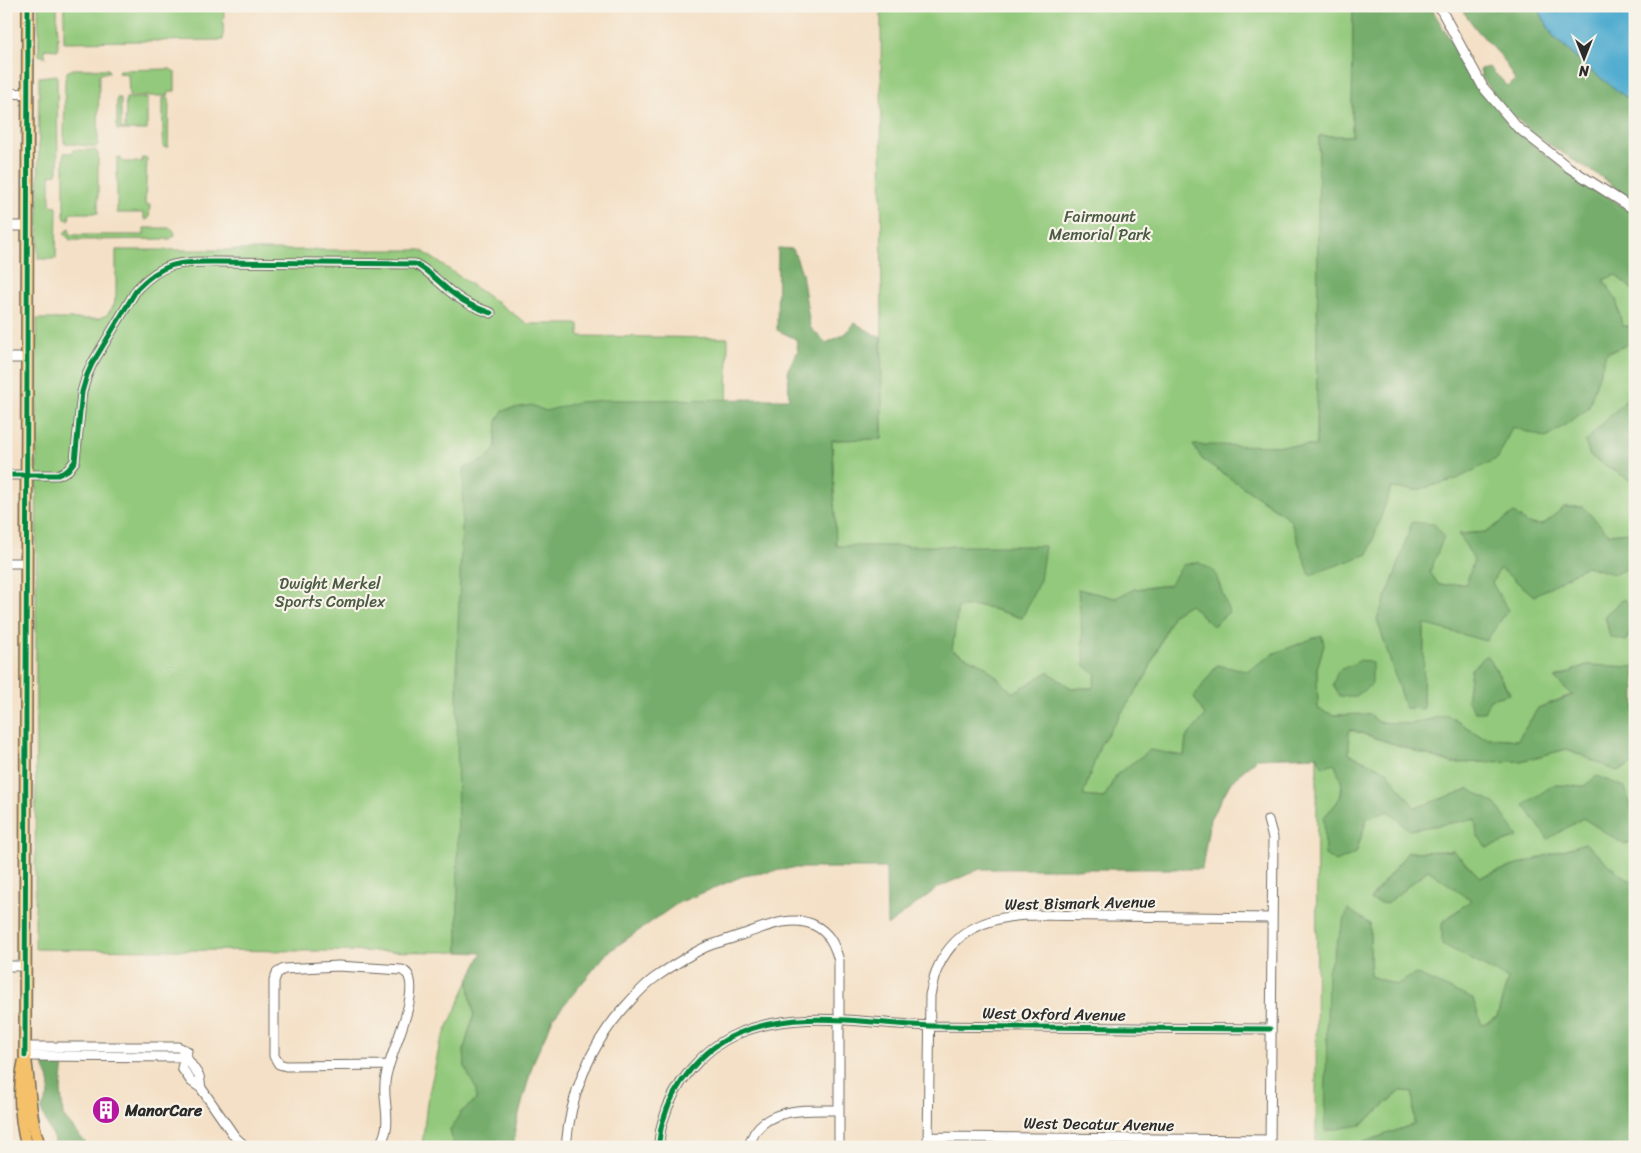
<svg xmlns="http://www.w3.org/2000/svg" width="1641" height="1153" viewBox="0 0 1641 1153" font-family="Sriracha,sans-serif">
<rect width="100%" height="100%" fill="#f7f3e8"/>
<filter id="ink" filterUnits="userSpaceOnUse"><feTurbulence type="fractalNoise" baseFrequency=".02" numOctaves="2"/><feDisplacementMap in="SourceGraphic" scale="10" xChannelSelector="R" yChannelSelector="G"/><feConvolveMatrix kernelMatrix="1 2 1 2 8 2 1 2 1" color-interpolation-filters="sRGB"/></filter>
<filter id="wash" filterUnits="userSpaceOnUse"><feTurbulence type="fractalNoise" baseFrequency=".0096" numOctaves="4" result="noise"/><feDisplacementMap in="SourceGraphic" scale="20" xChannelSelector="R" yChannelSelector="G"/><feGaussianBlur stdDeviation="1.12" result="paint"/><feColorMatrix in="noise" values="0 0 0 0 0 0 0 0 0 0 0 0 0 0 0 0 0 1.4 0 .05"/><feComposite in="paint" operator="in"/></filter>
<g filter="url(#wash)">
<rect width="100%" height="100%" fill="#f4e0c6"/>
<path fill="#93c97c" stroke="#5f7a54" fill-rule="evenodd" d="M 38,6 L 57,6 L 58,50 L 44,49 L 46,58 L 39,55 Z
M 64,6 L 224,6 L 223,40 L 64,42 Z
M 881,6 L 1353,6 L 1352,136 L 1319,136 L 1316,446 L 1194,446 L 1202,459 L 1290,519 L 1310,574 L 1368,554 L 1391,488 L 1417,490 L 1498,458 L 1512,427 L 1588,409 L 1606,353 L 1630,344 L 1635,354 L 1635,395 L 1630,396 L 1585,442 L 1590,456 L 1635,483 L 1635,526 L 1630,532 L 1608,534 L 1583,507 L 1564,507 L 1543,525 L 1528,524 L 1514,513 L 1487,532 L 1460,534 L 1474,560 L 1467,584 L 1439,585 L 1430,573 L 1395,575 L 1377,619 L 1423,709 L 1424,624 L 1492,583 L 1500,567 L 1534,596 L 1586,566 L 1615,574 L 1635,565 L 1635,611 L 1623,599 L 1605,616 L 1610,637 L 1626,641 L 1635,624 L 1635,667 L 1586,665 L 1555,678 L 1573,694 L 1538,708 L 1518,740 L 1482,737 L 1447,715 L 1412,724 L 1378,722 L 1369,714 L 1334,715 L 1318,709 L 1317,668 L 1324,645 L 1275,653 L 1247,671 L 1186,738 L 1184,756 L 1117,774 L 1104,798 L 1082,796 L 1100,745 L 1146,676 L 1173,614 L 1189,604 L 1170,585 L 1135,589 L 1115,598 L 1079,590 L 1096,674 L 1093,688 L 1071,688 L 1048,672 L 1013,693 L 985,666 L 952,650 L 958,607 L 983,606 L 1022,618 L 1045,547 L 836,546 L 832,440 L 882,439 ZM 1487,655 L 1510,693 L 1489,699 L 1484,712 Z
M 73,69 L 108,69 L 109,72 L 99,74 L 98,144 L 96,147 L 64,143 L 65,80 L 67,72 Z
M 170,69 L 175,72 L 175,91 L 169,92 L 168,96 L 129,96 L 128,74 L 118,73 L 119,70 Z
M 57,75 L 58,170 L 57,174 L 50,175 L 50,205 L 57,206 L 56,259 L 38,259 L 39,77 Z
M 117,98 L 121,98 L 121,129 L 125,129 L 126,98 L 147,98 L 147,130 L 117,130 Z
M 163,98 L 169,98 L 168,147 L 163,147 Z
M 73,150 L 96,150 L 96,152 L 98,153 L 98,213 L 70,213 L 69,220 L 65,219 L 64,215 L 64,153 L 72,153 Z
M 117,158 L 121,158 L 122,162 L 142,162 L 142,158 L 147,158 L 145,205 L 150,205 L 149,218 L 146,220 L 144,219 L 144,213 L 117,213 Z
M 69,228 L 70,235 L 144,235 L 144,228 L 171,228 L 174,231 L 175,235 L 170,239 L 75,240 L 70,240 L 64,233 Z
M 116,250 L 421,250 L 528,324 L 579,324 L 579,336 L 728,338 L 727,418 L 629,863 L 458,864 L 458,952 L 35,949 L 37,319 L 97,319 L 107,315 L 114,305 L 116,295 Z
M 1616,275 L 1635,292 L 1635,327 L 1622,326 L 1616,299 L 1603,279 Z
M 1348,729 L 1452,763 L 1521,761 L 1567,749 L 1617,771 L 1635,763 L 1635,822 L 1625,788 L 1553,785 L 1583,818 L 1625,845 L 1635,839 L 1635,884 L 1617,872 L 1585,843 L 1480,877 L 1453,851 L 1408,852 L 1370,899 L 1386,904 L 1428,870 L 1472,900 L 1442,922 L 1508,979 L 1497,1017 L 1481,1025 L 1396,985 L 1370,976 L 1370,924 L 1348,909 L 1361,1125 L 1401,1091 L 1413,1092 L 1414,1124 L 1354,1146 L 1316,1146 L 1317,756 L 1334,762 L 1342,783 L 1340,800 L 1325,816 L 1356,853 L 1367,818 L 1389,811 L 1409,830 L 1475,819 L 1487,848 L 1469,789 L 1415,809 L 1386,770 L 1349,754 Z
M 469,980 L 470,995 L 474,1014 L 464,1049 L 465,1068 L 477,1089 L 476,1101 L 461,1112 L 450,1130 L 454,1147 L 422,1147 L 427,1102 L 440,1044 Z"/>
<path fill="#76ad6c" stroke="#506c4c" d="M 1353,6 L 1430,6 L 1478,86 L 1514,130 L 1569,172 L 1635,214 L 1635,292 L 1616,275 L 1603,280 L 1616,299 L 1622,326 L 1635,327 L 1635,354 L 1630,344 L 1606,353 L 1588,409 L 1546,438 L 1512,427 L 1498,458 L 1457,479 L 1417,490 L 1391,488 L 1368,554 L 1310,575 L 1290,519 L 1202,459 L 1193,445 L 1316,446 L 1319,136 L 1352,136 Z
M 1459,6 L 1537,6 L 1553,37 L 1584,65 L 1635,104 L 1635,203 L 1604,179 L 1536,136 L 1507,110 L 1482,78 L 1480,69 L 1489,67 L 1508,86 L 1515,80 L 1501,56 L 1477,30 Z
M 778,248 L 793,249 L 802,273 L 810,327 L 826,343 L 845,334 L 855,323 L 881,338 L 882,439 L 832,440 L 836,546 L 1045,546 L 1040,580 L 1022,618 L 983,606 L 958,607 L 952,650 L 985,666 L 1013,693 L 1048,672 L 1071,688 L 1093,688 L 1096,674 L 1085,666 L 1078,589 L 1115,598 L 1135,589 L 1169,585 L 1183,565 L 1198,562 L 1215,572 L 1229,612 L 1213,626 L 1189,604 L 1173,614 L 1146,676 L 1100,745 L 1083,796 L 1104,798 L 1117,774 L 1150,750 L 1184,756 L 1186,738 L 1205,716 L 1194,697 L 1217,665 L 1247,671 L 1275,653 L 1322,635 L 1324,645 L 1317,668 L 1318,709 L 1334,715 L 1369,714 L 1378,722 L 1412,724 L 1447,715 L 1482,737 L 1518,740 L 1538,708 L 1573,695 L 1555,679 L 1586,665 L 1635,667 L 1635,763 L 1617,771 L 1567,749 L 1521,761 L 1452,763 L 1349,729 L 1349,754 L 1386,770 L 1415,808 L 1469,789 L 1496,804 L 1518,837 L 1487,848 L 1477,835 L 1475,819 L 1409,830 L 1389,811 L 1367,818 L 1356,853 L 1336,862 L 1325,855 L 1324,817 C 1346,794 1346,791 1334,763 L 1323,767 L 1317,756 L 1257,758 L 1231,782 L 1210,819 L 1202,869 L 980,869 L 939,887 L 887,926 L 886,868 L 793,868 L 743,876 L 678,903 L 607,953 L 553,1018 L 533,1063 L 515,1129 L 514,1147 L 454,1147 L 450,1130 L 461,1112 L 476,1100 L 476,1089 L 465,1068 L 464,1049 L 474,1014 L 470,995 L 469,980 L 482,953 L 458,952 L 457,652 L 464,468 L 485,460 L 495,449 L 497,421 L 503,410 L 531,405 L 546,411 L 579,402 L 608,400 L 789,399 L 788,369 L 798,351 L 796,339 L 777,330 Z
M 1635,395 L 1635,483 L 1590,456 L 1585,442 L 1630,396 Z
M 1564,507 L 1583,507 L 1609,534 L 1630,532 L 1635,526 L 1635,565 L 1615,574 L 1586,566 L 1534,596 L 1500,568 L 1492,583 L 1508,610 L 1486,641 L 1424,624 L 1423,709 L 1405,708 L 1377,619 L 1395,575 L 1412,522 L 1434,524 L 1444,536 L 1430,572 L 1439,585 L 1466,584 L 1474,560 L 1459,534 L 1487,532 L 1514,513 L 1528,524 L 1543,525 Z
M 1624,599 L 1635,611 L 1635,624 L 1626,641 L 1610,637 L 1605,615 Z
M 1487,655 L 1510,694 L 1490,699 L 1484,712 L 1475,712 L 1467,700 L 1471,669 Z
M 1361,660 L 1372,663 L 1372,684 L 1356,696 L 1339,696 L 1333,684 L 1338,671 Z
M 1597,776 L 1625,787 L 1635,822 L 1635,839 L 1625,845 L 1583,818 L 1548,839 L 1524,805 L 1553,785 L 1584,786 Z
M 1585,843 L 1617,872 L 1635,884 L 1635,1147 L 1316,1147 L 1354,1146 L 1414,1124 L 1413,1092 L 1401,1091 L 1361,1125 L 1325,1131 L 1328,971 L 1348,909 L 1370,924 L 1370,976 L 1396,985 L 1415,974 L 1473,999 L 1482,1025 L 1497,1017 L 1508,979 L 1442,944 L 1442,923 L 1471,900 L 1428,870 L 1386,904 L 1370,900 L 1408,852 L 1453,851 L 1480,877 Z
M 44,1061 L 64,1062 L 61,1090 L 63,1116 L 89,1147 L 57,1147 L 41,1110 C 45,1102 52,1091 49,1081 C 48,1073 42,1070 44,1061 Z"/>
<path fill="#52add0" stroke="#3e6c7e" d="M 1537,6 L 1635,6 L 1635,104 L 1584,65 L 1553,36 Z"/>
</g>
<g filter="url(#ink)">
<g fill="none" stroke-linecap="round" stroke-linejoin="round">
<defs>
<path id="minor" d="M 1439,6 L 1483,87 L 1517,127 L 1568,167 L 1635,210
M 6,93 L 28,94
M 6,226 L 27,226
M 6,358 L 27,358
M 6,475 L 58,475 L 68,470 L 75,461 L 82,392 L 87,375 L 92,364 L 137,289 C 164,261 180,262 217,262 L 415,264 C 432,272 443,288 459,298 C 468,305 480,309 491,313
M 6,563 L 27,563
M 1268,820 L 1273,838 L 1270,1147
M 6,966 L 26,966
M 25,1047 L 178,1047 L 187,1051 L 182,1068 L 191,1081 L 201,1088 L 235,1137 L 246,1147
M 25,1056 L 186,1057
M 186,1057 L 199,1076 L 201,1088
M 928,1137 L 1270,1140
M 378,1147 C 396,1124 380,1100 386,1076 C 390,1054 420,995 408,975 C 408,974 403,970 402,970 L 338,966 L 284,969 L 277,973 L 274,981 L 274,1056 L 279,1064 L 286,1066 L 388,1065
M 566,1147 C 570,1096 589,1047 623,1009 C 633,998 644,985 656,977 C 672,966 690,954 708,946 C 719,942 730,939 741,935 C 763,928 791,914 814,925 C 830,933 835,946 839,961 L 839,1147
M 658,1147 C 660,1138 660,1129 663,1121 C 673,1085 702,1049 737,1034 C 797,1008 867,1024 931,1026 C 1044,1028 1157,1028 1270,1029
M 749,1147 C 758,1106 806,1110 838,1110
M 928,1147 L 930,995 C 932,988 933,979 936,972 C 952,931 986,917 1027,915 L 1271,918"/>
<path id="major" d="M 28,6 L 25,1056 C 30,1087 29,1117 40,1147
M 24,1062 C 18,1091 20,1119 27,1147"/>
</defs>
<use href="#minor" stroke="#716a61" stroke-width="11"/>
<use href="#major" stroke="#716a61" stroke-width="14"/>
<use href="#minor" stroke="#fff" stroke-width="9"/>
<use href="#major" stroke="#f4c16a" stroke-width="11"/>
<defs>
<path id="cycleway" d="M 6,475 L 58,475 L 68,470 L 75,461 L 82,392 L 87,375 L 92,364 L 137,289 C 164,261 180,262 217,262 L 415,264 C 432,272 443,288 459,298 C 468,305 480,309 491,313
M 25,1056 L 28,6
M 658,1147 C 660,1138 660,1129 663,1121 C 673,1085 702,1049 737,1034 C 797,1008 867,1024 931,1026 C 1044,1028 1157,1028 1270,1029"/>
</defs>
<use href="#cycleway" stroke="#f7f3e8" stroke-width="8"/>
<use href="#cycleway" stroke="#00873e" stroke-width="5"/>
</g>
</g>
<defs>
<symbol id="building-disc" viewBox="-11 -11 22 22"><circle r="9.5" fill="#b5179e" stroke="#f7f3e8"/><path d="M-4-6H4V6H1V3H-1V6H-4ZM-2.5-4.3h1.7v1.8h-1.7ZM.8-4.3h1.7v1.8H.8ZM-2.5-1h1.7V.8h-1.7ZM.8-1h1.7V.8H.8Z" fill="#fff"/></symbol>
</defs>
<g fill-rule="evenodd">
<use href="#building-disc" x="90" y="1094" width="32" height="32"/>
</g>
<g text-anchor="middle" dominant-baseline="central" stroke-width="4.5" stroke-linejoin="round" paint-order="stroke">
<g font-size="16" fill="#4a5a43" stroke="#f7f3e8">
<text x="1100" y="216">Fairmount<tspan x="1100" dy="18">Memorial Park</tspan></text>
<text x="330" y="583">Dwight Merkel<tspan x="330" dy="18">Sports Complex</tspan></text>
</g>
<g font-size="16" fill="#2b2b2b" stroke="#f7f3e8">
<text transform="translate(1080 903) rotate(-1)">West Bismark Avenue</text>
<text transform="translate(1054 1014) rotate(1)">West Oxford Avenue</text>
<text transform="translate(1099 1124) rotate(1)">West Decatur Avenue</text>
</g>
<g font-size="16" font-weight="bold" fill="#2b2b2b" stroke="#f7f3e8" text-anchor="start">
<text x="125" y="1110">ManorCare</text>
</g>
</g>
<rect width="1641" height="1153" fill="none" stroke="#f7f3e8" stroke-width="25"/>
<g transform="translate(1584 58) rotate(180)" stroke="#f7f3e8" stroke-width="4" paint-order="stroke">
<path d="M0-4L9 19L0 12L-9 19Z" fill="#2b2b2b"/>
<text y="-8" font-size="14" font-weight="bold" text-anchor="middle" fill="#2b2b2b">N</text>
</g>
</svg>
